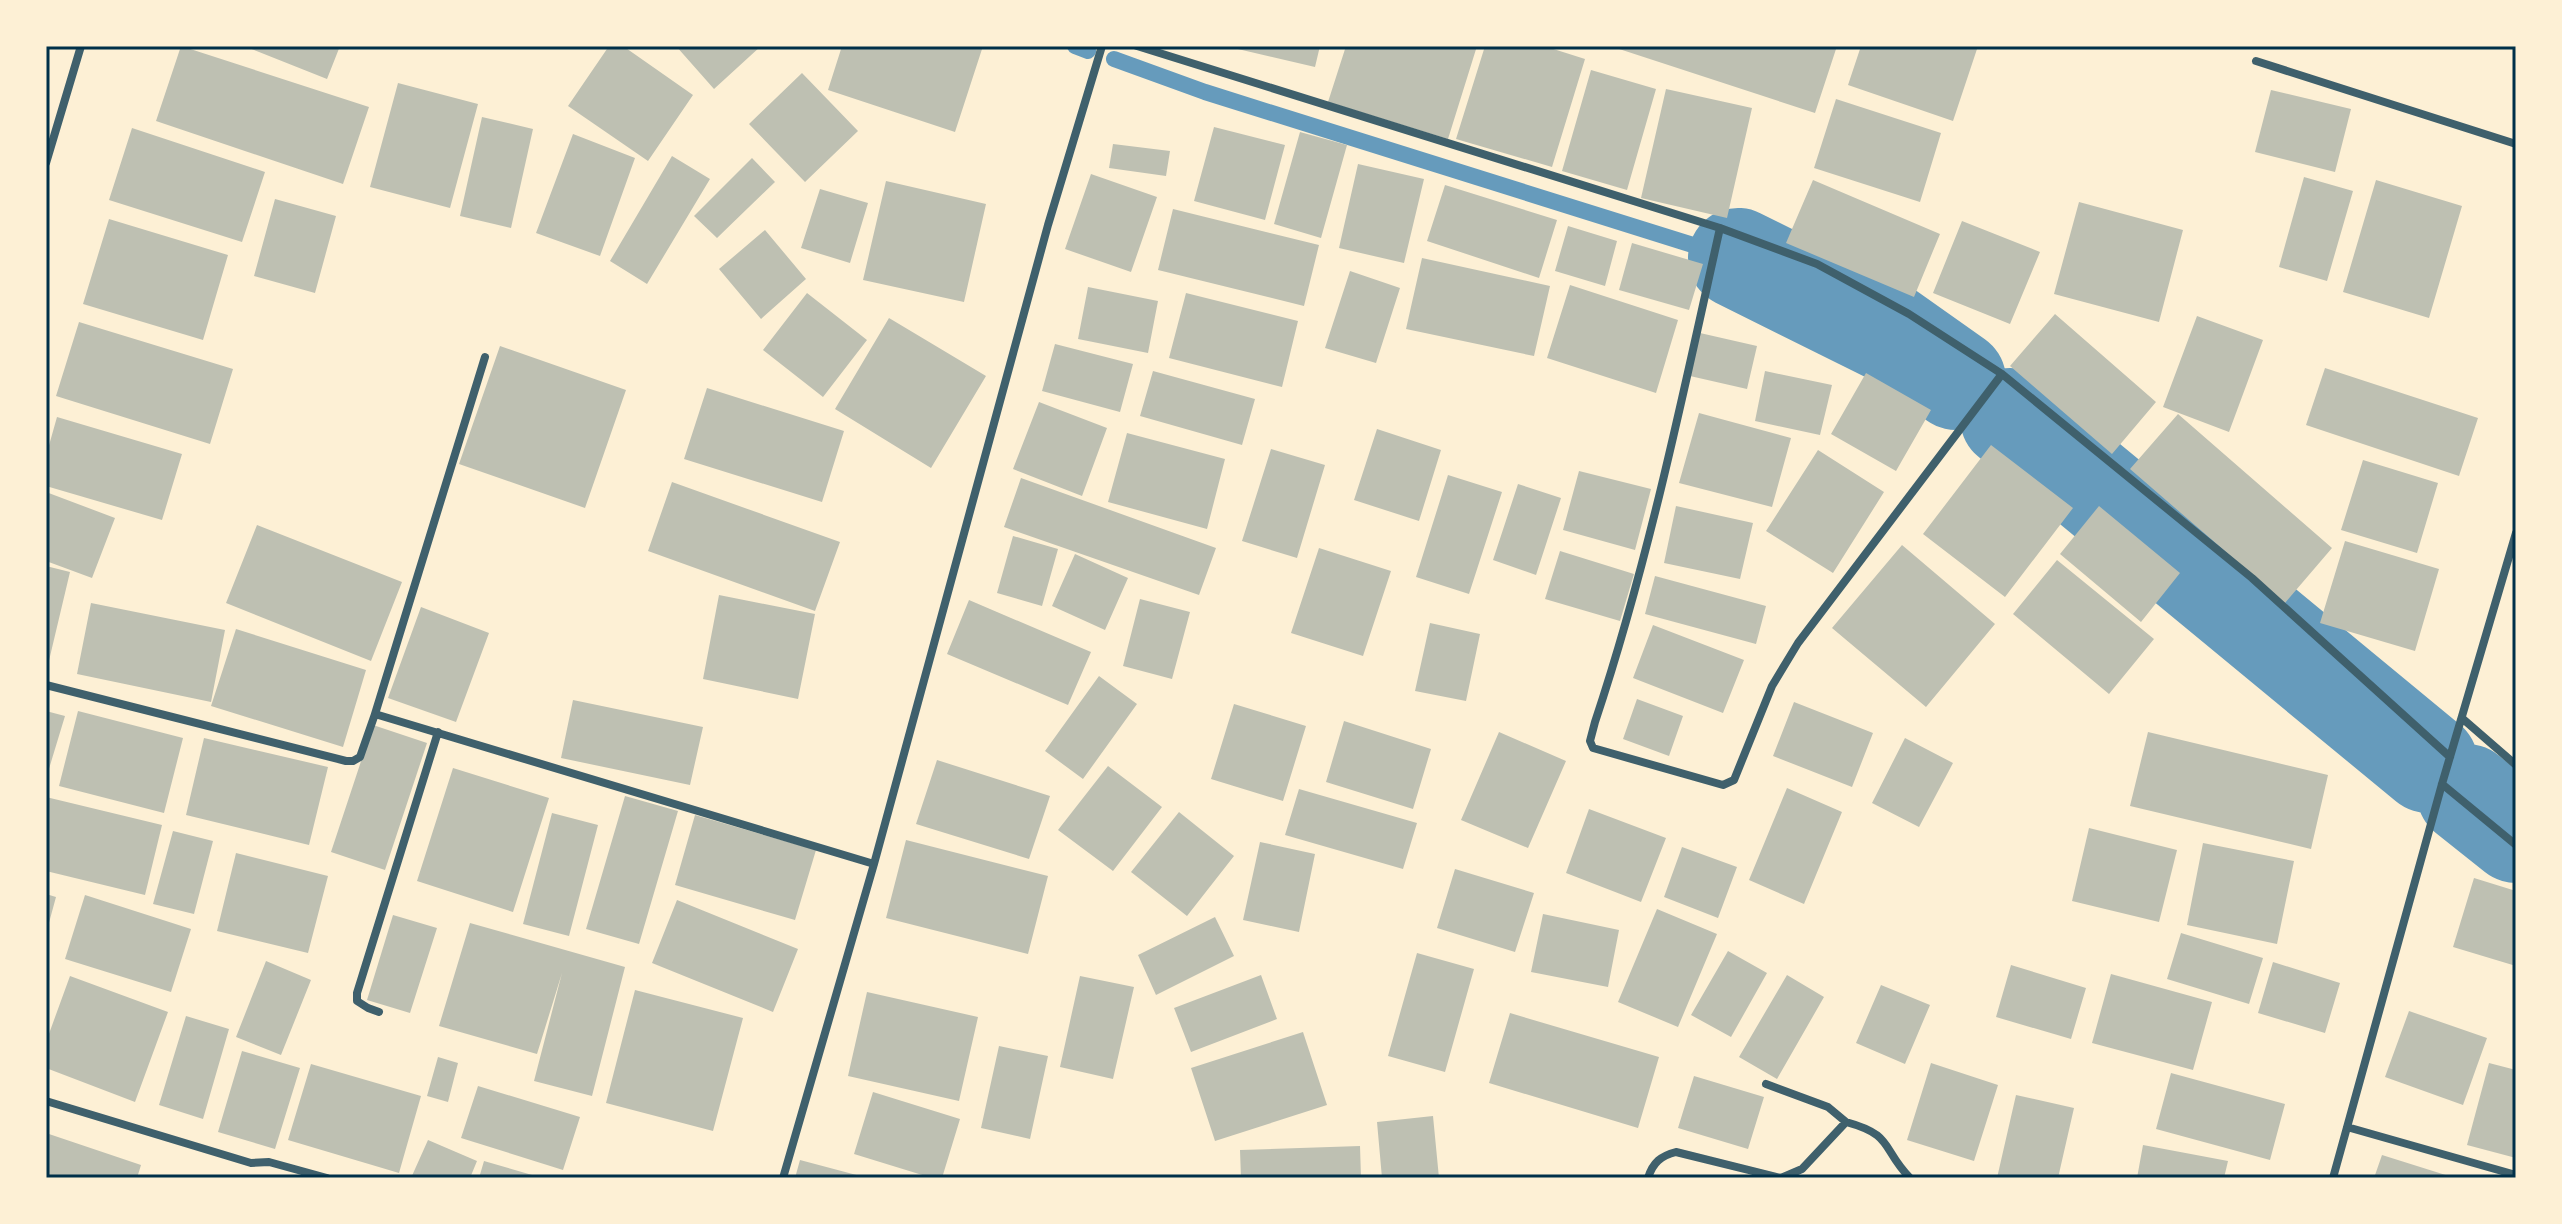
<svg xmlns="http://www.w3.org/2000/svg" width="2562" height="1224" viewBox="0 0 2562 1224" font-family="'Work Sans',sans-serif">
<rect width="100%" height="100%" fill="#fdf0d5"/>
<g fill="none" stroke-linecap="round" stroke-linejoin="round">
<path stroke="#669bbc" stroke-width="16" d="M 1075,46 L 1088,51
M 1114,59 L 1205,92 L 1696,246"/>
<path stroke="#669bbc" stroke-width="100" d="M 1738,258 L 1891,334 L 1956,380
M 2010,418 L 2428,763
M 2467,794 L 2516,833"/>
</g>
<path fill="#bec0b2" d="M 181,46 L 369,107 L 343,184 L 156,121 Z
M 244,46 L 340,46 L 327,79 Z
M 609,46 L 623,46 L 693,95 L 648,161 L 568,106 Z
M 676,46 L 761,46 L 714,89 Z
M 842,46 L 983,46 L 955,132 L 828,90 Z
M 1225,46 L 1320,46 L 1315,67 Z
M 1346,46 L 1477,46 L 1448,139 L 1328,102 Z
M 1485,46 L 1544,46 L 1585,59 L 1552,167 L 1456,139 Z
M 1610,46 L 1837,46 L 1815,113 Z
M 1861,46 L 1978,46 L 1953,121 L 1848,85 Z
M 1591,70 L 1656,89 L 1627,190 L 1562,171 Z
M 802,73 L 858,131 L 805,182 L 749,124 Z
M 398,83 L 478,104 L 450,208 L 370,187 Z
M 1666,89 L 1752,108 L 1727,218 L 1641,198 Z
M 2271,90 L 2351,109 L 2335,172 L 2255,152 Z
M 1836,99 L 1941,133 L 1920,202 L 1814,168 Z
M 482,117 L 533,129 L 511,228 L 460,216 Z
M 1214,127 L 1285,145 L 1265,220 L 1194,201 Z
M 132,128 L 265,172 L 242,242 L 109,200 Z
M 1300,132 L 1347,145 L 1321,238 L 1274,224 Z
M 573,134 L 635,158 L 600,256 L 536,233 Z
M 1113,144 L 1170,151 L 1166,176 L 1109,168 Z
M 672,156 L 710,179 L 647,284 L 610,261 Z
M 752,158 L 775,182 L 717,238 L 694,216 Z
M 1358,164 L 1424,179 L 1404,263 L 1339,248 Z
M 1091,174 L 1157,197 L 1131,272 L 1065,249 Z
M 2304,177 L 2353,191 L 2327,281 L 2279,267 Z
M 1813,180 L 1940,234 L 1914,297 L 1786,243 Z
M 2376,180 L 2462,206 L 2429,318 L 2343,292 Z
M 886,181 L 986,204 L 964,302 L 863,280 Z
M 1445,185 L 1557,220 L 1539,278 L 1427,241 Z
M 820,189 L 868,203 L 850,263 L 801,248 Z
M 275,199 L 336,216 L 315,293 L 254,276 Z
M 2079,202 L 2183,230 L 2159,322 L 2054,294 Z
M 1173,209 L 1319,245 L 1304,306 L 1158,270 Z
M 109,219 L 228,255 L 203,340 L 83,304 Z
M 1962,221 L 2040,252 L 2010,324 L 1933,293 Z
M 1568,226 L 1617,241 L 1605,286 L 1555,271 Z
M 765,230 L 806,279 L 761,319 L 719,269 Z
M 1632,243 L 1703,264 L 1689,310 L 1619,290 Z
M 1422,258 L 1550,286 L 1534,356 L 1406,329 Z
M 1350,271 L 1400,288 L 1376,363 L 1325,348 Z
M 1570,285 L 1678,320 L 1656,393 L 1547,358 Z
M 1088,287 L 1158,301 L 1148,353 L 1078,339 Z
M 807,293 L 867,340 L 823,397 L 763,350 Z
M 1186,293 L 1298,321 L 1282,387 L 1169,358 Z
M 2055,314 L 2156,402 L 2112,454 L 2010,366 Z
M 2197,316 L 2263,340 L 2229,432 L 2163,407 Z
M 889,318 L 986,376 L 931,468 L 835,409 Z
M 79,322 L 233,369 L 210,444 L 56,396 Z
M 1700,333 L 1757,346 L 1747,389 L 1690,376 Z
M 1055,344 L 1133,364 L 1120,412 L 1042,391 Z
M 500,346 L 626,390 L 585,508 L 459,464 Z
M 2325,368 L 2478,418 L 2459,476 L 2306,425 Z
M 1153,371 L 1255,399 L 1242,445 L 1140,416 Z
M 1765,371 L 1832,385 L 1820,435 L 1755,421 Z
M 1866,373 L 1931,410 L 1896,471 L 1831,434 Z
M 707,388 L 844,431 L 822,502 L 684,459 Z
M 1039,402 L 1107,428 L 1082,496 L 1013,469 Z
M 1699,413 L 1791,438 L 1772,507 L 1679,483 Z
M 2178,414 L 2332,548 L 2285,603 L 2130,469 Z
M 57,417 L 182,454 L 162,520 L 46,486 L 46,456 Z
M 1377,429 L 1441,450 L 1419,521 L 1354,500 Z
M 1127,433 L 1225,459 L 1207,529 L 1108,502 Z
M 1991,445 L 2073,508 L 2005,597 L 1923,534 Z
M 1271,449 L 1325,465 L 1297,558 L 1242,541 Z
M 1818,450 L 1884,492 L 1833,573 L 1766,531 Z
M 2363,460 L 2438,483 L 2417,553 L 2341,530 Z
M 1579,471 L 1651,489 L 1635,550 L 1563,530 Z
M 1448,475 L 1502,492 L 1469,594 L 1416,577 Z
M 1021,478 L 1216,548 L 1199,595 L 1004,527 Z
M 672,482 L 840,542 L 815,611 L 648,551 Z
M 1518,484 L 1561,498 L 1536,575 L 1493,560 Z
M 46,492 L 115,518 L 92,578 L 46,561 Z
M 1676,506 L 1753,523 L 1740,579 L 1664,563 Z
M 2099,506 L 2180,573 L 2141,622 L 2060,554 Z
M 257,525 L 402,582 L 371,661 L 226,603 Z
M 1013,536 L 1058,549 L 1042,606 L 997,593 Z
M 2345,541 L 2439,569 L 2415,651 L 2320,623 Z
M 1902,545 L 1995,624 L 1926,707 L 1832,628 Z
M 1319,548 L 1391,571 L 1363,656 L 1291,633 Z
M 1560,551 L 1634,574 L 1620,621 L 1545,599 Z
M 1075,554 L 1128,578 L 1105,630 L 1052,606 Z
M 2057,560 L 2154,639 L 2109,694 L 2013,614 Z
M 46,566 L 70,572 L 47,669 L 46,669 Z
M 1655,576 L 1766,606 L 1756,644 L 1645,614 Z
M 719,595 L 815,614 L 798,699 L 703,679 Z
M 1140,599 L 1190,612 L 1172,679 L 1123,666 Z
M 969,600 L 1091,652 L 1068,705 L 947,654 Z
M 91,603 L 225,630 L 211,702 L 77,674 Z
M 421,607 L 489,633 L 456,722 L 388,698 Z
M 1430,623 L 1480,634 L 1466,701 L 1415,691 Z
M 1653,625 L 1744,660 L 1723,713 L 1633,678 Z
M 236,629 L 366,670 L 343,747 L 211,706 Z
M 1099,676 L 1137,704 L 1083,779 L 1045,751 Z
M 1637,699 L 1683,716 L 1669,756 L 1623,739 Z
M 573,700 L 703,727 L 690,785 L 561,758 Z
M 1794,702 L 1873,733 L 1852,787 L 1773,756 Z
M 1234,704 L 1306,726 L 1283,801 L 1211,779 Z
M 46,711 L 65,716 L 48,772 L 46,772 Z
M 78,711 L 183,738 L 164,813 L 59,786 Z
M 1344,721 L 1431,749 L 1413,809 L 1326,782 Z
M 373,725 L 427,743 L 385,870 L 331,852 Z
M 1499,732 L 1566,761 L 1528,848 L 1461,820 Z
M 2148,732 L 2328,775 L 2311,849 L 2130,806 Z
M 204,738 L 328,767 L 309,845 L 186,815 Z
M 1905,738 L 1953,763 L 1919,827 L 1872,803 Z
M 937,760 L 1050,796 L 1029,859 L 916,824 Z
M 1108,766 L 1162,807 L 1113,871 L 1058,830 Z
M 453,768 L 549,798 L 513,912 L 417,881 Z
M 1787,788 L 1842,812 L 1804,904 L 1749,880 Z
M 1299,789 L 1417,823 L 1403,869 L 1285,835 Z
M 625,796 L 678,811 L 639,944 L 586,929 Z
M 46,797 L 162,825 L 145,895 L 46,871 Z
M 1589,809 L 1666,838 L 1641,902 L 1566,873 Z
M 1179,812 L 1234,856 L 1187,916 L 1131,872 Z
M 552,813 L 598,825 L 569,936 L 523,924 Z
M 695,815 L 816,850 L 795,920 L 675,885 Z
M 2089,828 L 2177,850 L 2159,922 L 2072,901 Z
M 173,831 L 213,841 L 194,914 L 153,904 Z
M 906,840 L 1048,876 L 1028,954 L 886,918 Z
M 1260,842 L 1315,854 L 1299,932 L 1243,920 Z
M 2203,843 L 2294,861 L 2277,944 L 2187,925 Z
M 1682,847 L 1737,867 L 1718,918 L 1664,897 Z
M 236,853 L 328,876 L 308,953 L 217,931 Z
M 1455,869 L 1534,893 L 1515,952 L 1437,928 Z
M 2474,878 L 2516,891 L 2516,966 L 2453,947 Z
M 46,894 L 56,897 L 47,930 L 46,930 Z
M 85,895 L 191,929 L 171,992 L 65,959 Z
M 677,900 L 798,949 L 773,1012 L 652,963 Z
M 1657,909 L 1717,934 L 1678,1027 L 1618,1002 Z
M 1543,914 L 1619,930 L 1608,987 L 1531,972 Z
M 393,915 L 437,928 L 410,1013 L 367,1000 Z
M 1215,917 L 1234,956 L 1156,995 L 1138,955 Z
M 470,923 L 625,967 L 592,1096 L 534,1081 L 562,973 L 537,1054 L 439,1026 Z
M 2181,933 L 2263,958 L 2249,1004 L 2167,979 Z
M 1728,951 L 1767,973 L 1731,1037 L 1691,1015 Z
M 1417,953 L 1474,969 L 1445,1072 L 1388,1056 Z
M 266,961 L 311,980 L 281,1055 L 236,1037 Z
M 2273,962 L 2340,983 L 2325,1033 L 2258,1013 Z
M 2011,965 L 2086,988 L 2071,1039 L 1996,1017 Z
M 2111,974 L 2212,1002 L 2193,1070 L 2092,1043 Z
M 1261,975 L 1277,1019 L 1191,1052 L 1174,1008 Z
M 1787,975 L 1824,997 L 1777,1079 L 1739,1057 Z
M 70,976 L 168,1012 L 135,1102 L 46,1068 L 46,1042 Z
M 1080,976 L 1134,987 L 1113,1079 L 1060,1067 Z
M 1881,985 L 1930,1005 L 1905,1064 L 1856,1043 Z
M 635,990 L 743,1018 L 713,1131 L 606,1103 Z
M 867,992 L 978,1017 L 959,1101 L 848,1076 Z
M 2409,1011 L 2487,1038 L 2463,1105 L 2385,1077 Z
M 1510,1013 L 1659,1057 L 1638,1128 L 1489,1083 Z
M 186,1016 L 229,1029 L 203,1119 L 159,1105 Z
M 1303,1032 L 1327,1105 L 1215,1141 L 1191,1068 Z
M 999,1046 L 1048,1056 L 1030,1139 L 981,1128 Z
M 242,1051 L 300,1068 L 275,1149 L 218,1132 Z
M 438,1057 L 458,1063 L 448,1102 L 427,1096 Z
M 1931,1063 L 1998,1085 L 1974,1161 L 1907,1140 Z
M 2489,1063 L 2516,1070 L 2516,1158 L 2467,1145 Z
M 311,1064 L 421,1096 L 399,1173 L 288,1140 Z
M 2171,1073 L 2285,1104 L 2270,1160 L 2156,1129 Z
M 1694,1076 L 1764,1097 L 1748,1149 L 1678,1128 Z
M 478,1086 L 580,1117 L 563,1170 L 461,1138 Z
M 873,1092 L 960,1119 L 942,1178 L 932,1178 L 854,1154 Z
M 2016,1095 L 2074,1108 L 2058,1178 L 1997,1178 Z
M 1433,1116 L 1439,1178 L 1382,1178 L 1377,1122 Z
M 46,1133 L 141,1165 L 137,1178 L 46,1178 Z
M 428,1140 L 477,1161 L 470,1178 L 411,1178 Z
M 2143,1145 L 2228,1161 L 2224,1178 L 2137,1178 Z
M 1360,1146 L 1361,1178 L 1241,1178 L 1240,1150 Z
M 2382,1155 L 2452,1177 L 2451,1178 L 2374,1178 Z
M 800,1160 L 864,1177 L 864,1178 L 795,1178 Z
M 484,1161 L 539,1177 L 539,1178 L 479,1178 Z"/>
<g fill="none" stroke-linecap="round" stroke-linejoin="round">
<path stroke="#3f606c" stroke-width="8" d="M 1137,46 L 1720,228 L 1817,264 L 1909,314 L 2002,374 L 2252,578 L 2450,757
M 2256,61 L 2516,144
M 46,163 L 81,46
M 1720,228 C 1683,394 1649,560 1595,722 L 1590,741 L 1593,748 L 1723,785 L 1734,780 L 1772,686 L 1798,643 L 2002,374
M 485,357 L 375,714 L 874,864
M 46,685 L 346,761 L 353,761 L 360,757 L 375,714
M 2463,719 L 2516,765
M 2442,784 L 2516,845
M 379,1012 L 368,1008 L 357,1001 L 357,993 L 438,732
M 1766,1084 L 1828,1107 L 1846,1122
M 46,1101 L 251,1163 L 269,1162 L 327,1178
M 2347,1127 L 2516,1175
M 783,1178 L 874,864 L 1048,225 L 1102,46
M 1648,1178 C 1653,1162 1661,1156 1676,1152 L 1781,1178 L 1802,1169 L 1846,1122 C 1894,1135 1881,1148 1910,1178
M 2333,1178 L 2442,784 L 2516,533"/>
</g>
<rect width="2562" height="1224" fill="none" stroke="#fdf0d5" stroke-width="96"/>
<rect x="48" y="48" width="2466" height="1128" fill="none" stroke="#003049" stroke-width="3"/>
</svg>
